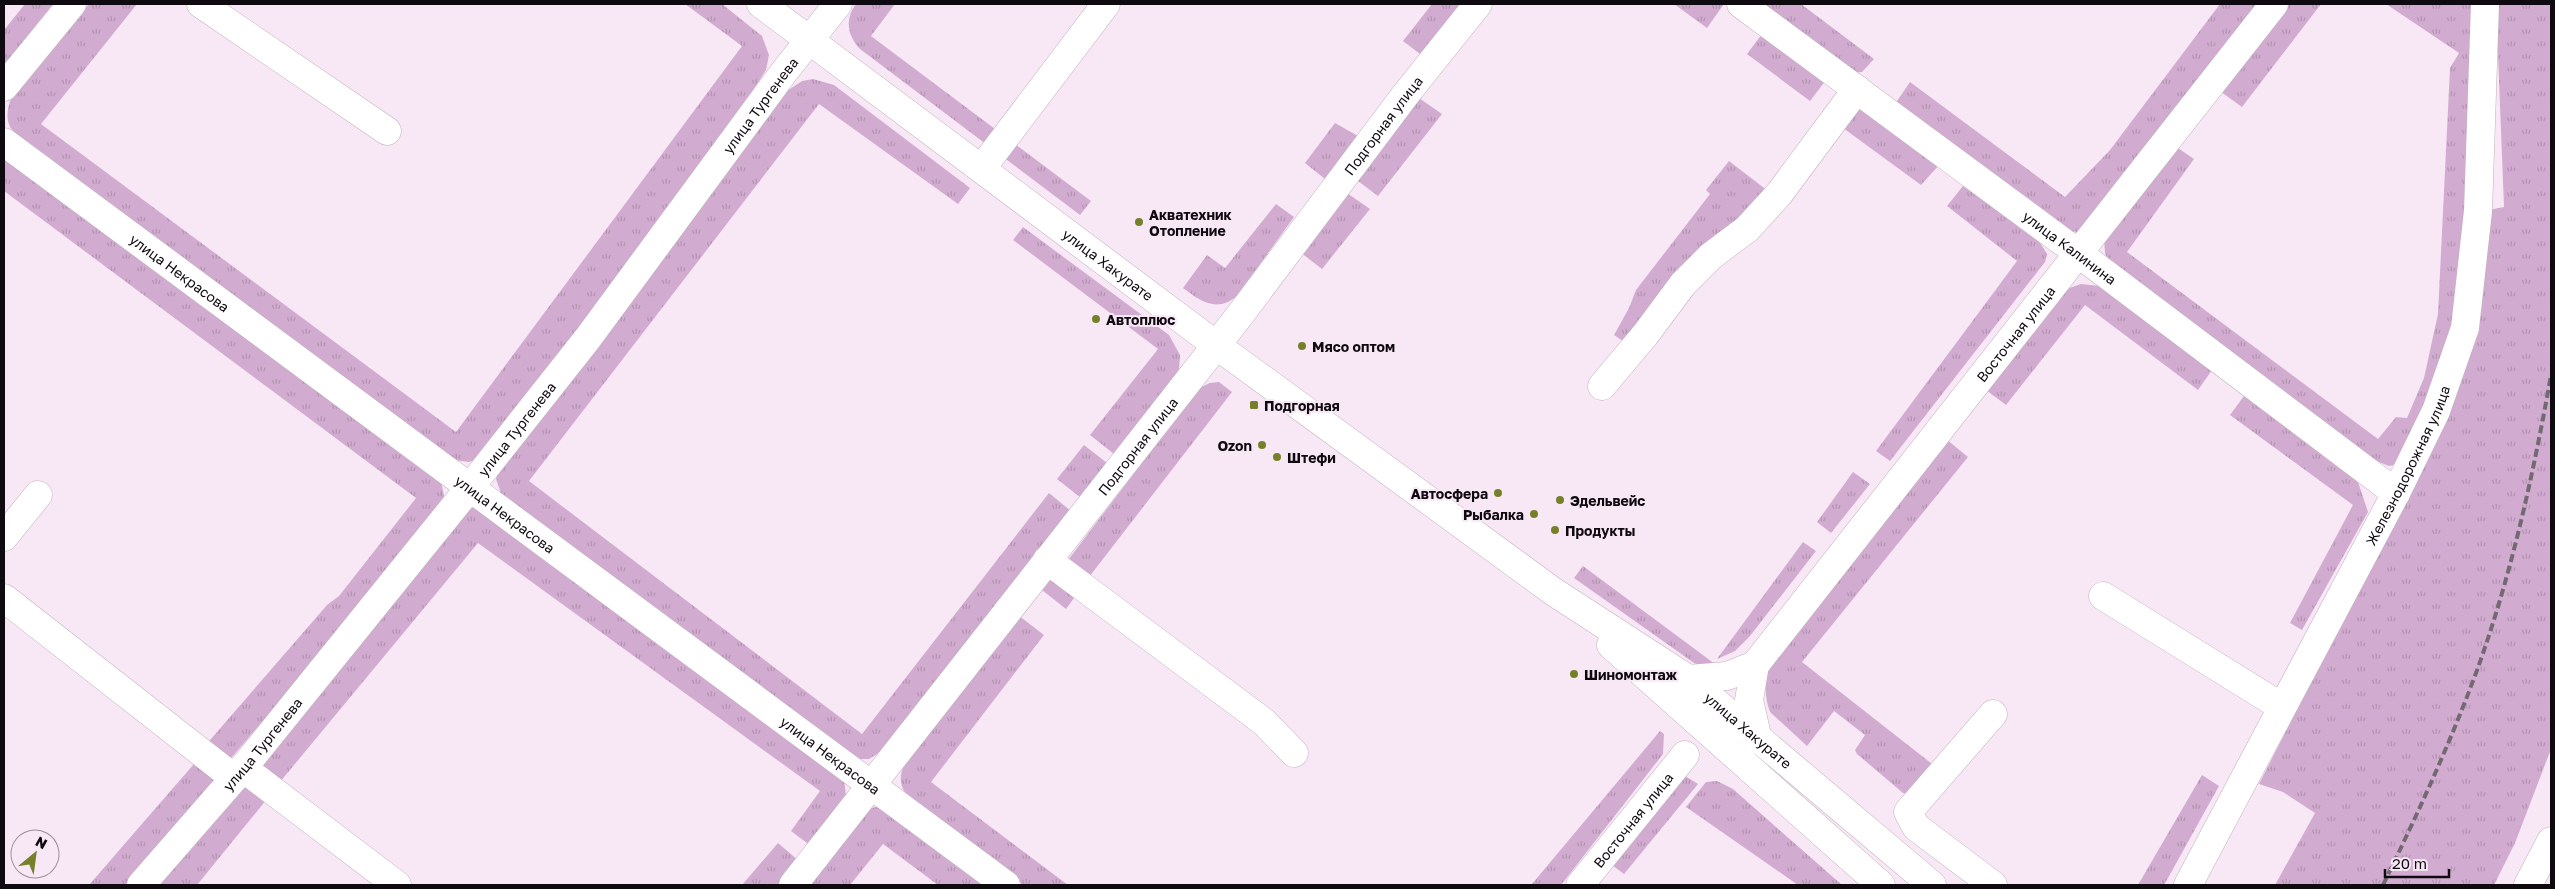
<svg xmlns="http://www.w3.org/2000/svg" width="2555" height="889" viewBox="0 0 2555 889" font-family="'Golos Text',sans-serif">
<defs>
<pattern id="grass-tufts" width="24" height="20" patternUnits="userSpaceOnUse" patternTransform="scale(1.25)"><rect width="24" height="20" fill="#d2acd0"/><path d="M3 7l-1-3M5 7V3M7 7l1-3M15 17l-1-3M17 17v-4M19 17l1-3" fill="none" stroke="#b393b1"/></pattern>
</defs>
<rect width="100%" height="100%" fill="#f8e8f6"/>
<path fill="url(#grass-tufts)" d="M 25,4 L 53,4 L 4,65 L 4,30 Z
M 89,4 L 137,4 L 41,124 L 456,432 L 742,46 L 685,4 L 722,4 L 762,36 L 769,55 L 766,70 L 752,92 C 662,216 572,339 478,459 L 469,462 L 453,460 L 28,146 C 11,130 3,125 10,101 Z
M 856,4 L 895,4 L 871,36 L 1091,201 L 1080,215 L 860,49 C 848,36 844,20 856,4 Z
M 1432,4 L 1466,4 L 1424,57 L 1403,41 Z
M 1674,4 L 1724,4 L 1707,28 Z
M 1753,4 L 1801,4 L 1874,59 L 1862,72 L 1850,73 Z
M 2220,4 L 2263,4 L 2079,232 L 2065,231 L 1895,104 L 1910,82 L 2065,197 L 2110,150 Z
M 2287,4 L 2321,4 L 2242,107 L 2217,89 Z
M 2386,4 L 2479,4 L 2461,321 L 2398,464 L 2389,466 L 2376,461 L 2109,262 L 2105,253 L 2104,239 L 2175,146 L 2194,159 L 2127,252 L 2378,439 L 2396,417 L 2407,418 L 2424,378 L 2438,314 L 2450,68 L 2459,53 Z
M 2496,4 L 2551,4 L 2551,749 L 2515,843 L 2494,885 L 2275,885 L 2315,813 L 2283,792 L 2259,784 L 2427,455 L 2489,210 L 2504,207 Z
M 1762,34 L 1826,80 L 1810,101 L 1747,54 Z
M 813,79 L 834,85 L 970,188 L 958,204 L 819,104 L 529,481 L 862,734 L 1049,493 L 1071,511 L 886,748 L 869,759 L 858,759 L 502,496 L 496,479 L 498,471 L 784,93 L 802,81 Z
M 1416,96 L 1442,114 L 1378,196 L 1354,178 Z
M 1857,102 L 1939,165 L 1921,185 L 1839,125 Z
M 1335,123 L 1358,136 L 1325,179 L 1305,163 Z
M 4,152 L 441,481 L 444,496 L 442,504 L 357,610 L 232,757 L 221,757 L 204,747 L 327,605 L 339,596 L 416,498 L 4,191 Z
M 1729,161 L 1768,191 L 1623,341 L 1614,335 L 1629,308 L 1636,290 L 1710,194 L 1706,190 Z
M 1963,186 L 1972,188 L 2036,236 L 2047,254 L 2045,262 L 1890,461 L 1876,451 L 2017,261 L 1947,206 Z
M 1344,191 L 1370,209 L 1322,269 L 1300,252 Z
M 1276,204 L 1294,217 L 1237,296 C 1217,313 1200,301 1183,288 L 1207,255 L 1225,268 Z
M 1023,227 L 1169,335 L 1180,355 L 1179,370 L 1114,454 L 1090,435 L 1158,349 L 1013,240 Z
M 2081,284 L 2100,286 L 2212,370 L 2198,390 L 2085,305 L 2006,405 L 1986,390 L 2061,291 Z
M 1219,382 L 1232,392 L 1086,581 L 1065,564 L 1199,388 L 1210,383 Z
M 2244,396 L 2358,482 L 2368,512 L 2302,630 L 2290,623 L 2353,505 L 2230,415 Z
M 1946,439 L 1968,457 L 1802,662 L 1936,767 L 1911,795 L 1903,793 L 1857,754 L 1855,750 L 1865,735 L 1834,711 L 1807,746 L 1770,712 C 1764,697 1765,681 1769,666 Z
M 1084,445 L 1107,463 L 1081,498 L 1057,479 Z
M 1853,472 L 1870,484 L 1831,533 L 1817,522 Z
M 472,508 L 479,509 L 844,779 L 846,796 L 811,846 L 791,831 L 820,791 L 478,543 L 275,788 L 257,763 L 464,514 Z
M 1803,542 L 1816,551 L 1750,636 L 1735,651 L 1717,659 Z
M 1583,566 L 1719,667 L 1707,669 L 1694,663 L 1574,578 Z
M 1056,571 L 1079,591 L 1066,609 L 1042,590 Z
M 1018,615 L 1044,635 L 931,782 L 1068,885 L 1023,885 L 914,803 C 902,792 897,781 904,765 Z
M 1660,731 L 1664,734 L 1663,754 L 1561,885 L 1532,884 Z
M 200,757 L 217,775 L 213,782 L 125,885 L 89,885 Z
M 1682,774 L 1698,784 L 1624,874 L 1612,865 Z
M 2202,775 L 2219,786 L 2168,878 L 2164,885 L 2138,885 Z
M 1717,781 L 1733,789 L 1842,885 L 1798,885 L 1686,807 L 1706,782 Z
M 244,783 L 267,799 L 197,885 L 154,885 Z
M 875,807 L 890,809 L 992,885 L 938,885 L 883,844 L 850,885 L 803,885 L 863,811 Z
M 778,843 L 799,861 L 780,885 L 742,885 Z"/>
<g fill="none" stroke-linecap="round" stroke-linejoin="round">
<defs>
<g id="minor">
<path d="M 201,4 L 387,131"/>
<path id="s1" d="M 1741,4 L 2078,253 L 2396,493"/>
<path id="s2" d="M 4,142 L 1006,885"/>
<path d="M 982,168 L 1106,4"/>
<path d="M 1602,386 L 1645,335 L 1683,284 L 1711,256 L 1747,229 L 1779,194 L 1857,89"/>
<path d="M 4,537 L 38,495"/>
<path d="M 1047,560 L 1264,722 L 1294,753"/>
<path d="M 2103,596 L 2282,707"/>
<path d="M 4,598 L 234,778"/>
<path d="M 1688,679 L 1727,676 L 1755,665"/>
<path d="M 1993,714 L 1908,812 L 1916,827 L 1993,885"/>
<path id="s3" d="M 1758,740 L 1749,700 L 1755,665 L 2274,4"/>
<path d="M 243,768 L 397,885"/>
<path id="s4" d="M 141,885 L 243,768 L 471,486 L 588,338 L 784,72 L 838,4"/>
<path id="s5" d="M 793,885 L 1240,315 L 1406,94 L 1478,4"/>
<path id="s6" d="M 1580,885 L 1685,755"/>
<path id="s7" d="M 2188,885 L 2396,493 L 2436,411 L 2465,328 L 2478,211 L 2485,4"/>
</g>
<g id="major">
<path id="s8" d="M 761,4 L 1216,345 L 1554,592 L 1688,679 L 1932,885"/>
<path d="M 4,87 L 72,4"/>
<path d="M 1611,645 L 1881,885"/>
<path d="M 2528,885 L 2551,841"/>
</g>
</defs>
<use href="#minor" stroke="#c0b1be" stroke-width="29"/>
<use href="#major" stroke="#c0b1be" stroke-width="29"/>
<use href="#minor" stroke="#fff" stroke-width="28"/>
<use href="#major" stroke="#fff" stroke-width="28"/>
<path stroke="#736972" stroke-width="4" stroke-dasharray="8 4" stroke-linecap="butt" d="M 2383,885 C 2417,815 2449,746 2476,673 C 2511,577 2533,476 2551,375"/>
</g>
<g fill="#767f2a" stroke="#f8e8f6" stroke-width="2">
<circle cx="1139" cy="222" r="5"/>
<circle cx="1096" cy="319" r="5"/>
<circle cx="1302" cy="346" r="5"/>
<rect x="1249" y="400" width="10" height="10" rx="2.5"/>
<circle cx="1262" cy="445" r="5"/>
<circle cx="1277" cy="457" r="5"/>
<circle cx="1498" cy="493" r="5"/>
<circle cx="1560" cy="500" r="5"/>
<circle cx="1534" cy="514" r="5"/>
<circle cx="1555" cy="530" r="5"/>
<circle cx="1574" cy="674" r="5"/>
</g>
<g text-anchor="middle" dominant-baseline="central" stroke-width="4" stroke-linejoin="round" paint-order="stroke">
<g font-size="14" fill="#0f0a0f" stroke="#f8e8f6">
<text stroke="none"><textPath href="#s4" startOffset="996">улица Тургенева</textPath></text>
<text stroke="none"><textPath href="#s5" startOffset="962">Подгорная улица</textPath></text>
<text stroke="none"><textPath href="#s1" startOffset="409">улица Калинина</textPath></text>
<text stroke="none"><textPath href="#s8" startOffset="434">улица Хакурате</textPath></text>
<text stroke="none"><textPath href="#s2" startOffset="219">улица Некрасова</textPath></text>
<text stroke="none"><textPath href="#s3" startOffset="498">Восточная улица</textPath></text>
<text stroke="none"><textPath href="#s4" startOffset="591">улица Тургенева</textPath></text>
<text stroke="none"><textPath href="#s5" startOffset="558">Подгорная улица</textPath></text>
<text stroke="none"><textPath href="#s7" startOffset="474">Железнодорожная улица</textPath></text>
<text stroke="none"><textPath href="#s2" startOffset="624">улица Некрасова</textPath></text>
<text stroke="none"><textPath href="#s8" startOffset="1226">улица Хакурате</textPath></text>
<text stroke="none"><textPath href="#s4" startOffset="186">улица Тургенева</textPath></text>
<text stroke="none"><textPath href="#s2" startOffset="1029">улица Некрасова</textPath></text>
<text stroke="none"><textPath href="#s6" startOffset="84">Восточная улица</textPath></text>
</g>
<g font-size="14" font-weight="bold" fill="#0f0a0f" stroke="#f8e8f6" text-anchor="start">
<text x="1149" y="214">Акватехник<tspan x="1149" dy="16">Отопление</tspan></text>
<text x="1106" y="319">Автоплюс</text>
<text x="1312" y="346">Мясо оптом</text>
<text x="1264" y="405">Подгорная</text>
<text x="1252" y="445" text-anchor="end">Ozon</text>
<text x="1287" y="457">Штефи</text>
<text x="1488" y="493" text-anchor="end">Автосфера</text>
<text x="1570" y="500">Эдельвейс</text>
<text x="1524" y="514" text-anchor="end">Рыбалка</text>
<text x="1565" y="530">Продукты</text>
<text x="1584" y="674">Шиномонтаж</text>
</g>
</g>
<rect width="2555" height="889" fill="none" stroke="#0f0a0f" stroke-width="10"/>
<g transform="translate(35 854) rotate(29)"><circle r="24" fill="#f8e8f6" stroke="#9b8f9a"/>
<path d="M0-4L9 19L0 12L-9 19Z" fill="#767f2a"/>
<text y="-8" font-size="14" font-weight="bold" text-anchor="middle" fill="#0f0a0f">N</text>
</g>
<path d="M2385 869v8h64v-8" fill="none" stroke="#0f0a0f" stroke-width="2.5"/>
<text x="2392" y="869" font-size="15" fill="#0f0a0f" stroke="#f8e8f6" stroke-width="4" paint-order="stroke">20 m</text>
</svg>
